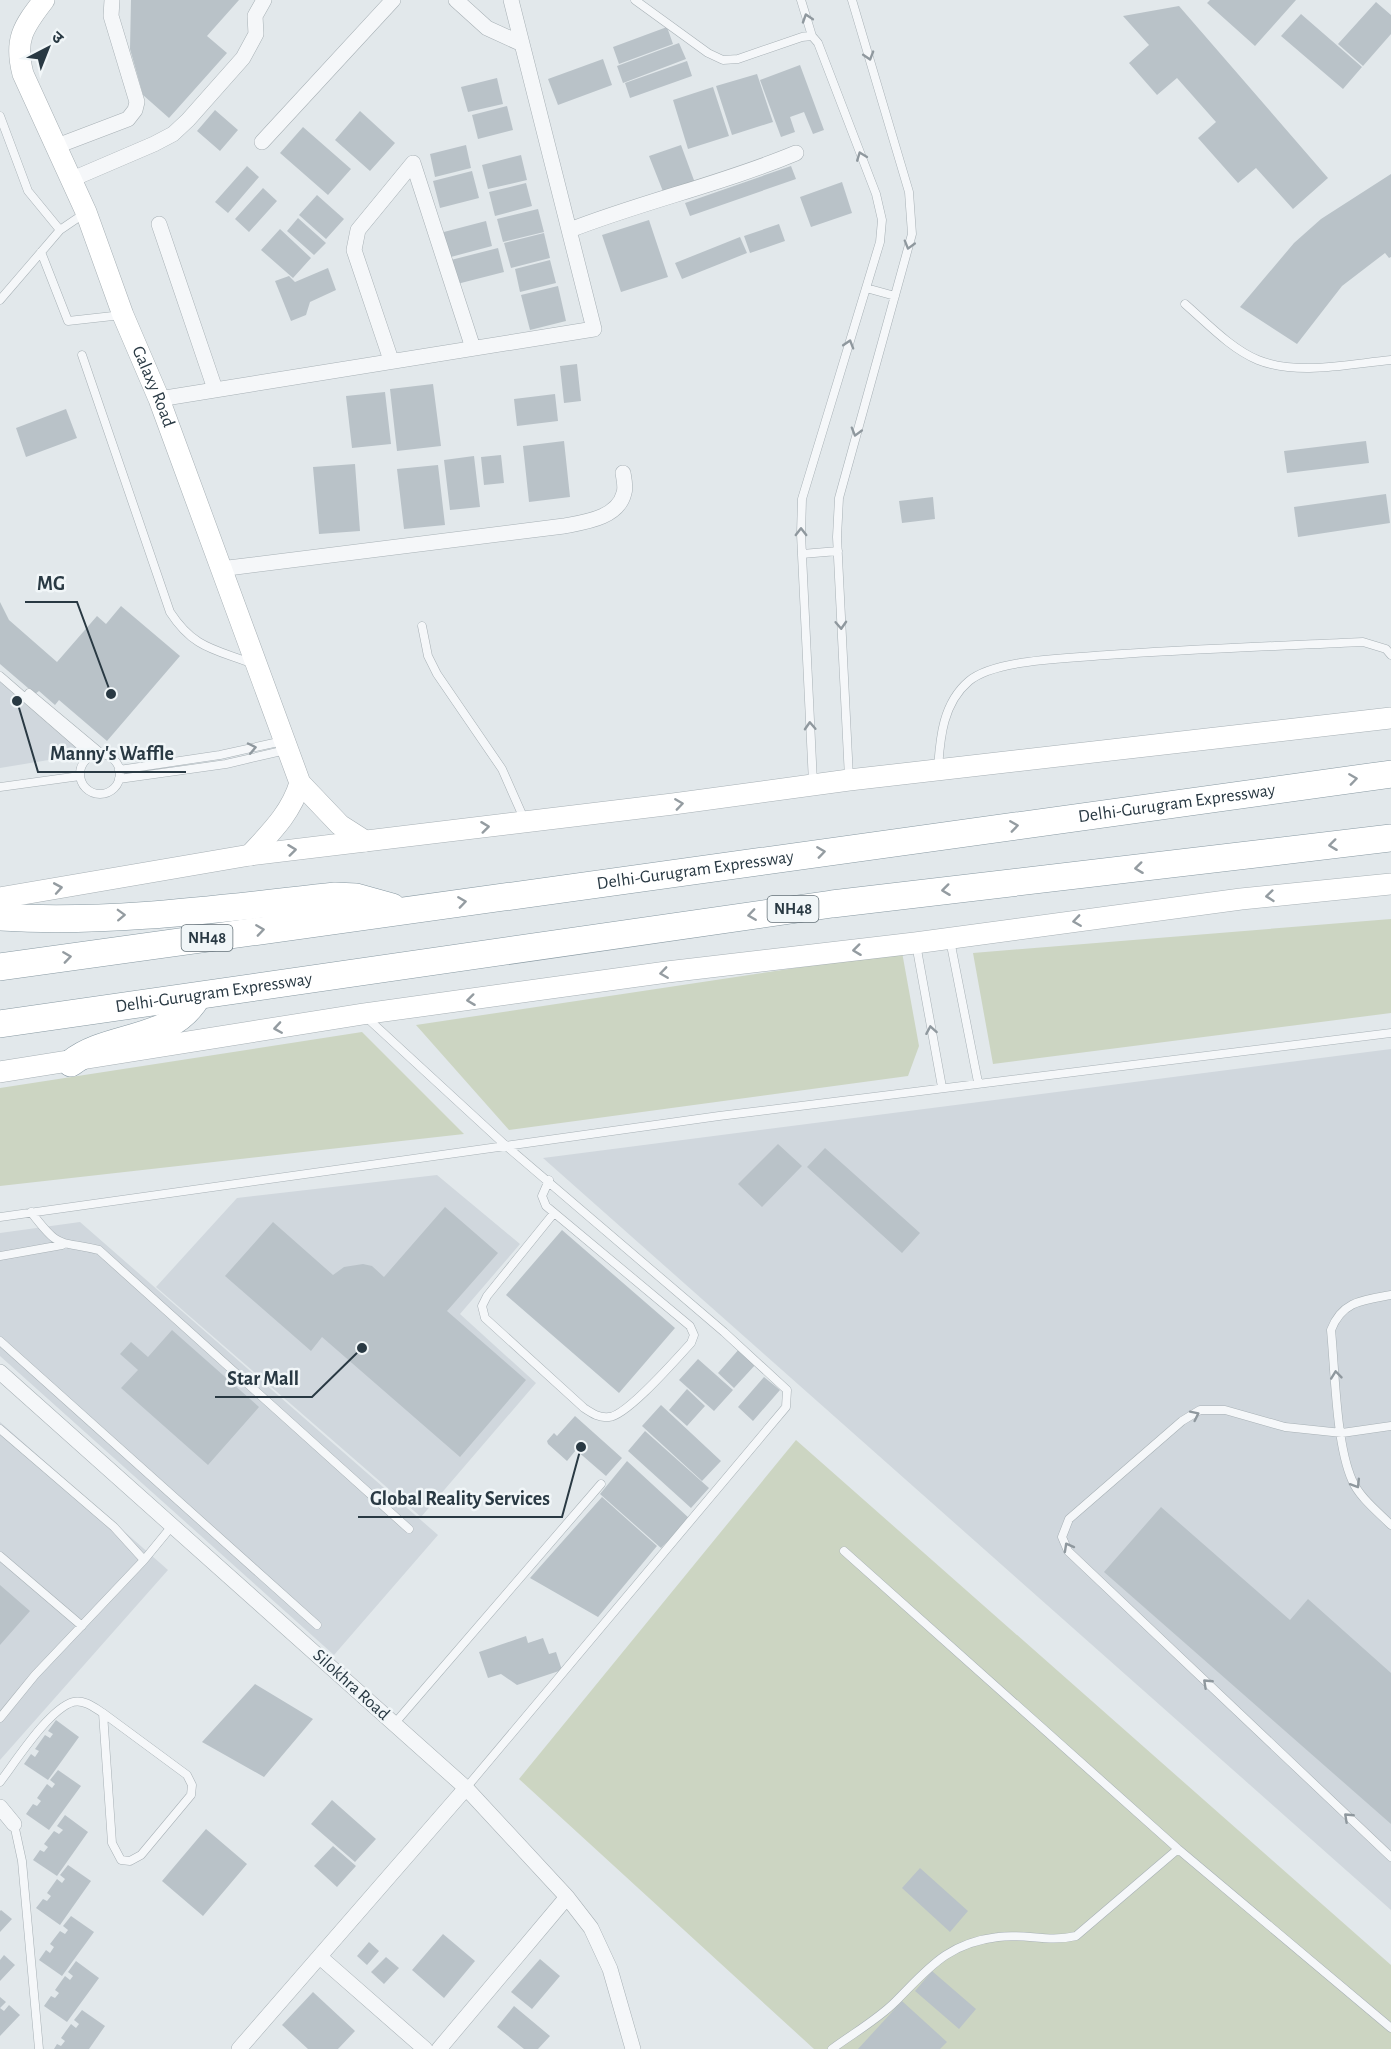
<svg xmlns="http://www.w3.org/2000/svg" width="1391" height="2049" viewBox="0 0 1391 2049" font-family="'Alegreya Sans','Noto Sans Devanagari',sans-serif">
<rect width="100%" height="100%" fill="#e2e8eb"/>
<path fill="#d0d7dd" d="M 0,682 L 85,754 L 0,768 Z
M 1391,1049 L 1391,1910 L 543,1158 Z
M 437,1175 L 520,1244 L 460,1314 L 536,1383 L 421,1517 L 156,1287 L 237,1198 Z
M 80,1222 L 438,1535 L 334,1655 L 0,1356 L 0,1233 Z
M 0,1422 L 168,1570 L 0,1760 Z"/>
<path fill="#ccd5c2" d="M 1391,919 L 1391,1013 L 993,1064 L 973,953 Z
M 902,952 L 919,1046 L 908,1076 L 509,1130 L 416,1025 Z
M 362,1032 L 464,1134 L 0,1186 L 0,1088 Z
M 796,1440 L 1391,1965 L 1391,2049 L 814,2049 L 519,1779 Z"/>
<path fill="#b9c2c8" d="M 131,0 L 239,0 L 207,36 L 227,53 L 169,118 L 143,95 L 130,49 Z
M 1210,0 L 1296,0 L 1255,46 L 1207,3 Z
M 1376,2 L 1391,15 L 1391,34 L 1363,66 L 1338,44 Z
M 1179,6 L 1328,178 L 1293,209 L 1256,168 L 1238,183 L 1198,138 L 1216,122 L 1177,78 L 1157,95 L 1129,63 L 1149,45 L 1123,16 Z
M 1301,14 L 1362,67 L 1343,89 L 1281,36 Z
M 667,27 L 673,44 L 619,64 L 613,47 Z
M 679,43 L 686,59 L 623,83 L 617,66 Z
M 603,59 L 612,85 L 558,105 L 548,79 Z
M 687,61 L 692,76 L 630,98 L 625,83 Z
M 800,65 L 824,130 L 813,134 L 804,112 L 790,117 L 795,132 L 781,137 L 760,80 Z
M 757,74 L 773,122 L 732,135 L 716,86 Z
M 497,78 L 503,104 L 468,112 L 461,87 Z
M 713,87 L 729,136 L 688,149 L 673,100 Z
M 507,106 L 513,130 L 478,139 L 472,115 Z
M 215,110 L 238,130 L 220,151 L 197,131 Z
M 360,111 L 395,143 L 370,171 L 335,140 Z
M 303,127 L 351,169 L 328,195 L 280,153 Z
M 466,145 L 471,168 L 435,177 L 430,154 Z
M 681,145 L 695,183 L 664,194 L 649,156 Z
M 521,155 L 527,180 L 488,189 L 482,165 Z
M 247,166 L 259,177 L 228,213 L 215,202 Z
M 791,166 L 796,179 L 690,216 L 685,203 Z
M 472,171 L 479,198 L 440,208 L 433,181 Z
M 1391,174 L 1391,257 L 1389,258 L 1385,253 L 1342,286 L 1297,344 L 1240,307 L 1294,243 L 1321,219 Z
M 842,182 L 852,213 L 811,227 L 800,197 Z
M 526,183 L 532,206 L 495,216 L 489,192 Z
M 263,188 L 277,201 L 249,232 L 235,219 Z
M 317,195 L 344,219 L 326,239 L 299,215 Z
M 538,209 L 544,232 L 503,242 L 497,219 Z
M 298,218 L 326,243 L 314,255 L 287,231 Z
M 649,220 L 668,277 L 621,292 L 602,235 Z
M 486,221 L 492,246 L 447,258 L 440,233 Z
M 779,224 L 785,241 L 750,253 L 744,236 Z
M 280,229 L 311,258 L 293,278 L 261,250 Z
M 544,233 L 550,258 L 511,268 L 504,243 Z
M 740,237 L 747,253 L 682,279 L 675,263 Z
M 498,248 L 504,272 L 457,284 L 451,260 Z
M 550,260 L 556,283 L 520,292 L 515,269 Z
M 328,268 L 336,290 L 310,302 L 306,315 L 291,321 L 275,281 L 289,276 L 295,282 Z
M 558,286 L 566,321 L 530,330 L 521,295 Z
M 577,364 L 581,401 L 564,403 L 560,366 Z
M 433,384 L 441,446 L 397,451 L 390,389 Z
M 385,392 L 391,444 L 352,448 L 346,396 Z
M 555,394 L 558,421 L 517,426 L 514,399 Z
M 66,409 L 77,438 L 26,457 L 16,428 Z
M 564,441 L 570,497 L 529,502 L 523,446 Z
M 1366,441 L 1369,463 L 1287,473 L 1284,451 Z
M 501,455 L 504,483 L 484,485 L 481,457 Z
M 474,456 L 480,507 L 450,510 L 444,460 Z
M 355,464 L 360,531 L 319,534 L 313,467 Z
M 438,465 L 445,525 L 404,529 L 397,469 Z
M 1386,494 L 1390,523 L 1298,537 L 1294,507 Z
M 933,497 L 935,519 L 902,523 L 899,501 Z
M 0,602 L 9,620 L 57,662 L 97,616 L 106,624 L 121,606 L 180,656 L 107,741 L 59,700 L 55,705 L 39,691 L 35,694 L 0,664 Z
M 778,1144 L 802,1166 L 762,1207 L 738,1184 Z
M 825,1148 L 920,1233 L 902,1253 L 807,1167 Z
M 445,1207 L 498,1253 L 447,1311 L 526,1380 L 460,1457 L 322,1337 L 311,1351 L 225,1276 L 273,1222 L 333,1275 L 344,1267 L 363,1264 L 372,1266 L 384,1277 Z
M 562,1230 L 675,1328 L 619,1393 L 506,1295 Z
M 172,1330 L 259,1407 L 208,1465 L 121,1388 L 138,1370 L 120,1354 L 131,1342 L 148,1357 Z
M 740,1348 L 756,1364 L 734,1388 L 718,1373 Z
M 698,1359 L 733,1390 L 714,1411 L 679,1380 Z
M 764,1377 L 780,1390 L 753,1421 L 738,1407 Z
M 687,1389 L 705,1406 L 687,1426 L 669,1410 Z
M 661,1405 L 721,1461 L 702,1481 L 642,1426 Z
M 575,1416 L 622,1458 L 606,1476 L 576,1450 L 567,1461 L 548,1444 L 547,1441 L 554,1433 L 557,1436 Z
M 645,1431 L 709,1488 L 691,1508 L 628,1451 Z
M 627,1461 L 690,1519 L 661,1548 L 600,1494 Z
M 602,1497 L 657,1546 L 598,1617 L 530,1578 Z
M 1161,1507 L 1290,1620 L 1308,1599 L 1391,1673 L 1391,1824 L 1104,1572 Z
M 0,1585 L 30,1611 L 0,1645 Z
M 526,1636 L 528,1643 L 543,1638 L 549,1654 L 556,1652 L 562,1670 L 517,1685 L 501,1674 L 488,1678 L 479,1652 Z
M 255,1684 L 313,1719 L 264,1777 L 202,1742 Z
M 56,1720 L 79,1737 L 48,1780 L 24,1764 L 31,1754 L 35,1757 L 39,1751 L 35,1749 L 45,1735 L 50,1738 L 53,1734 L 48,1731 Z
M 58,1770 L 81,1786 L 49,1830 L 26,1814 L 33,1804 L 37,1806 L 41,1801 L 37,1798 L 47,1784 L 52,1788 L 55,1784 L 50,1780 Z
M 332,1800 L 376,1839 L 355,1862 L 311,1824 Z
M 65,1815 L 88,1832 L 57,1876 L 33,1860 L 40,1850 L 44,1852 L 48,1847 L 44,1844 L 54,1831 L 59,1834 L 63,1830 L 57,1826 Z
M 206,1829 L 247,1864 L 203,1916 L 162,1881 Z
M 333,1846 L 356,1866 L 337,1887 L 314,1866 Z
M 68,1865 L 91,1881 L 60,1925 L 36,1908 L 43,1899 L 47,1901 L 51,1896 L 47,1893 L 57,1879 L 62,1883 L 65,1879 L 60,1875 Z
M 920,1868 L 968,1911 L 950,1932 L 902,1888 Z
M 1,1910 L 12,1919 L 0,1932 L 0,1911 Z
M 71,1916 L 94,1932 L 62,1976 L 39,1960 L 46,1950 L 50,1953 L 54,1947 L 50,1944 L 60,1931 L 65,1934 L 68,1930 L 63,1926 Z
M 443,1934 L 475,1961 L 444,1998 L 412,1970 Z
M 369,1942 L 379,1951 L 367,1965 L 357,1956 Z
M 4,1955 L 15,1965 L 0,1981 L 0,1960 Z
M 386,1957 L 399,1968 L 384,1984 L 371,1972 Z
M 540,1959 L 560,1976 L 532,2009 L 511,1992 Z
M 76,1961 L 99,1978 L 67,2022 L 44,2006 L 51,1996 L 55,1998 L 59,1993 L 55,1990 L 65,1976 L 70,1980 L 73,1976 L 68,1972 Z
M 932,1971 L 976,2009 L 959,2029 L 915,1991 Z
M 313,1992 L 355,2031 L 338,2049 L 308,2049 L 282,2025 Z
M 0,1997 L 6,2002 L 0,2008 L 4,2011 L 9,2005 L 20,2015 L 0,2036 Z
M 902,2001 L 947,2042 L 940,2049 L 858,2049 Z
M 514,2006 L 550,2036 L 538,2049 L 524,2049 L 497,2027 Z
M 82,2010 L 105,2026 L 89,2049 L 54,2049 L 57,2044 L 61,2046 L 65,2041 L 61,2038 L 71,2024 L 76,2028 L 79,2024 L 74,2020 Z"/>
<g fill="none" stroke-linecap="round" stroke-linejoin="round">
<defs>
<path id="lane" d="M 635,0 L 708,53 L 723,60 L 738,59 L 802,37 L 812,36
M 801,0 L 812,36 L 818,43 L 876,194 L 882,220 L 880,242 L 802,499 L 801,534 L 813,783
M 0,116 L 28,191 L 60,230
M 41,252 L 68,321 L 122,315
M 866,288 L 895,296
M 0,300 L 60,230 L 85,213
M 1185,304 C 1207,323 1231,349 1258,360 C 1298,376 1349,364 1391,360
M 82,355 L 170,612 C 194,649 215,649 253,664
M 802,554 L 838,551
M 422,626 L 428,656 L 437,674 L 502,769 L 525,821
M 0,676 L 92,756
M 29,693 L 102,754
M80 774a20 20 0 1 1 40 0a20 20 0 1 1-40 0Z
M 938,769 C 940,737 943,703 969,681 C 995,659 1072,658 1107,655 C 1192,649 1277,646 1363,642 L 1386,649 L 1391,655
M 119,770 L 220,755 L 283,741
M 849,778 L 837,537 L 839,498 L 912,234 L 909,192 L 852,0
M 119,779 L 226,764 L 286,750
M 0,787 L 80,776
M 950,940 L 978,1082
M 916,944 L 942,1087
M 366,1017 L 504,1144 L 724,1332 L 787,1390 L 786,1407 L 466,1788
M 549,1180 L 542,1196 L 546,1206 L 690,1326 L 694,1335 L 691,1343 C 677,1358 627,1416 609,1417 C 599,1418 593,1414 584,1408 L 485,1318 L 482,1306 L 487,1296 L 554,1213
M 31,1212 C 60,1250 57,1240 99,1250 L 409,1529
M 0,1217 L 719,1116 L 1391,1033
M 0,1256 L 62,1245
M 1391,1295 C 1363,1300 1342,1301 1331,1330 C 1335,1371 1336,1444 1352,1480 C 1359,1497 1378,1512 1391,1525
M 0,1341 L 317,1625
M 1391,1426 L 1342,1433 L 1285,1427 L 1225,1410 L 1200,1410 L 1182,1421 L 1069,1519 L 1062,1537 L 1068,1551 L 1391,1857
M 0,1429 L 114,1527 L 144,1560 L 35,1675 L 0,1718
M 844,1551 L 1178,1849 L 1391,2028
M 0,1556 L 82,1626
M 144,1560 L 172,1526
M 395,1723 L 601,1484
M 0,1782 C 16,1761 49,1709 73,1702 C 84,1699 95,1708 103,1713 L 112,1843 L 121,1860 L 130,1861 L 141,1855 L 191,1795 L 192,1785 L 187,1775 L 103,1713
M 14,1824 L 22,1861 L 39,2049
M 832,2049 C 852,2034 877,2020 895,2002 C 928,1969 947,1943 998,1937 C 1025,1933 1048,1943 1076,1936 L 1178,1849"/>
<path id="street" d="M 456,0 L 487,28 L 522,44
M 262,142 L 393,0
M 57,146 L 128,119 L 135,110 L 137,102 L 111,16 L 112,0
M 413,163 L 473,348
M 70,180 L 154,144 L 173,134 L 188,120 L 243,58 L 256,34 L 255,16 L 264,0
M 159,224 L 215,389
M 570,230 C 644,201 722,184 796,153
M 391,360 L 354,250 L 358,230 L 413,163
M 159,399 L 594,329 L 511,0
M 220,569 L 564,526 C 585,522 618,518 624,493 C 626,487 624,479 623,473
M 0,1372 L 466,1788 L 567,1897 L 591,1928 L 610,1969 L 633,2049
M 0,1807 L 14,1824
M 320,1957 L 425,2049
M 239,2049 L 466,1788
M 439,2049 L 567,1897"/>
<g id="secondary">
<path id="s1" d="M 44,0 C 23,27 14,40 23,74 L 86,212 L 123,315 L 159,399 L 300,783 L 340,825 L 365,841"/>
<path d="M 250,855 C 271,832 291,813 300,783"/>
<path d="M 0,898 L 250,855 L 673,804 L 849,780 L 1391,718"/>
<path d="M 0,1072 L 363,1014 L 667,972 L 915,943 L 1241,899 L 1391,884"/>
</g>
<g id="highway">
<path d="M 0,917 C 111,924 225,908 335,896 L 356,897 L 392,907"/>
<path id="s2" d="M 0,967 L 1391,774"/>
<path id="s3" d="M 0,1024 L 832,904 L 1391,838"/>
<path d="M 71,1063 C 109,1033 171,1043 197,997"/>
</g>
</defs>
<use href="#lane" stroke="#a7b0b5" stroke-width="9"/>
<use href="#street" stroke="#a7b0b5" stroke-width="16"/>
<use href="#secondary" stroke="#a7b0b5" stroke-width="22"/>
<use href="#highway" stroke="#8899a2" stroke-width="28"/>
<use href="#lane" stroke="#f5f7f9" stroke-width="8"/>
<use href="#street" stroke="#f5f7f9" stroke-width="15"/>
<use href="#secondary" stroke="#fff" stroke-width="21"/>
<use href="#highway" stroke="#fff" stroke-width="27"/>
</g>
<defs><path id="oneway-chevron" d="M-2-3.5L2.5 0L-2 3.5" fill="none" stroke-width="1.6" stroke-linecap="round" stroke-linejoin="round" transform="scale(1.5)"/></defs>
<g stroke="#8f989e">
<use href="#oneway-chevron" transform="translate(807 18) rotate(-108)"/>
<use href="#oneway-chevron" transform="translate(869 56) rotate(73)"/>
<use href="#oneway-chevron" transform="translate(861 156) rotate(-111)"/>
<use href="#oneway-chevron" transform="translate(909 245) rotate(106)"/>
<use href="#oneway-chevron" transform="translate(849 344) rotate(-73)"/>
<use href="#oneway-chevron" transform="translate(856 432) rotate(106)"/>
<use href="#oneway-chevron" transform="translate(801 532) rotate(-90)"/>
<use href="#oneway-chevron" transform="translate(841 625) rotate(87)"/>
<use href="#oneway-chevron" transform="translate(810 726) rotate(-93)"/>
<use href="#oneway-chevron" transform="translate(252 748) rotate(-12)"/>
<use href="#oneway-chevron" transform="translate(931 1030) rotate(-100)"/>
<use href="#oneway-chevron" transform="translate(1336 1375) rotate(-96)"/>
<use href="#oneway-chevron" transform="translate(1195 1415) rotate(-26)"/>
<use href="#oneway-chevron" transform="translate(1356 1484) rotate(58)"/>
<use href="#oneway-chevron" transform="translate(1068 1547) rotate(-119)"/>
<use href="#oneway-chevron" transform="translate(1207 1683) rotate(-137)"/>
<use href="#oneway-chevron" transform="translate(1348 1817) rotate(-137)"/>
</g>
<g stroke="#949ca1">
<use href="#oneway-chevron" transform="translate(1353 779) rotate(-8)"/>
<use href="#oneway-chevron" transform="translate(679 804) rotate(-8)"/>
<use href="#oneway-chevron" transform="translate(1014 826) rotate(-8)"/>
<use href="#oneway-chevron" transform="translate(485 827) rotate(-7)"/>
<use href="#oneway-chevron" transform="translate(1333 845) rotate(173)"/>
<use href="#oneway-chevron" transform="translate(292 850) rotate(-7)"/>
<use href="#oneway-chevron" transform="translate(821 852) rotate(-8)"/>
<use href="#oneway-chevron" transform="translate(1139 868) rotate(173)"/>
<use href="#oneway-chevron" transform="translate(58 888) rotate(-10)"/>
<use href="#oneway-chevron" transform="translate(946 890) rotate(173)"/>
<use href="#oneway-chevron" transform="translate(1270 896) rotate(174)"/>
<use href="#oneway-chevron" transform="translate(462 902) rotate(-8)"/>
<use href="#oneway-chevron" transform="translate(121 915) rotate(-2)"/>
<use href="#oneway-chevron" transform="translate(752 915) rotate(172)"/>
<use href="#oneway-chevron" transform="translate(1077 921) rotate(172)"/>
<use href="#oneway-chevron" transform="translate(260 930) rotate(-8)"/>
<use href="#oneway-chevron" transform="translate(857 950) rotate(173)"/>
<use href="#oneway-chevron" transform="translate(67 957) rotate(-8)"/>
<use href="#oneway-chevron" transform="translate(664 973) rotate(172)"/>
<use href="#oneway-chevron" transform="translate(471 1000) rotate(173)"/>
<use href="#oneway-chevron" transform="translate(278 1028) rotate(171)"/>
</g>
<g text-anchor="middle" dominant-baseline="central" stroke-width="5" stroke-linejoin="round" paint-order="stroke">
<g fill="#f1f6f8" stroke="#657279" stroke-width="1.5">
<rect x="767.5" y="896" width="51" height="26" rx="4.5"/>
<rect x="181.5" y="925" width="51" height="26" rx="4.5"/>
</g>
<g font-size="16" font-weight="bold" fill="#293943">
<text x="793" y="909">NH48</text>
<text x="207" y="938">NH48</text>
</g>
<g font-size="18" fill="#293943" stroke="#f1f6f8">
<text stroke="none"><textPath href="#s1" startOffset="420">Galaxy Road</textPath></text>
<text stroke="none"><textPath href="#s2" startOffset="1188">Delhi-Gurugram Expressway</textPath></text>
<text stroke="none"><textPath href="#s2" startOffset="702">Delhi-Gurugram Expressway</textPath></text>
<text stroke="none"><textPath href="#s3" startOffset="216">Delhi-Gurugram Expressway</textPath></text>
<text transform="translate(351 1685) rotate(42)">Silokhra Road</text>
</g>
</g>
<path fill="none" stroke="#293943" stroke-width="2" d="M111 694L77 602H25M17 701L38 772H186M362 1348L312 1397H215M581 1447L562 1517H358"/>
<g fill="#293943" stroke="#f1f6f8" stroke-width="2">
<circle cx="111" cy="694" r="6"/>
<circle cx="17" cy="701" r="6"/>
<circle cx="362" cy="1348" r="6"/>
<circle cx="581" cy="1447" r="6"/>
</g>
<g font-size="20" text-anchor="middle" font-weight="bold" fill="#293943" stroke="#f1f6f8" stroke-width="5" stroke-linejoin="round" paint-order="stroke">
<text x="51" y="590">MG</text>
<text x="112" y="760">Manny's Waffle</text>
<text x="263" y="1385">Star Mall</text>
<text x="460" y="1505">Global Reality Services</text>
</g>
<g transform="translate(48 48) rotate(42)" stroke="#f1f6f8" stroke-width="4.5" paint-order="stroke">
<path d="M0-4.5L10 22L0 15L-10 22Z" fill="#293943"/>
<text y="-9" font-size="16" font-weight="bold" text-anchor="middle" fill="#293943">उ</text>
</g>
</svg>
